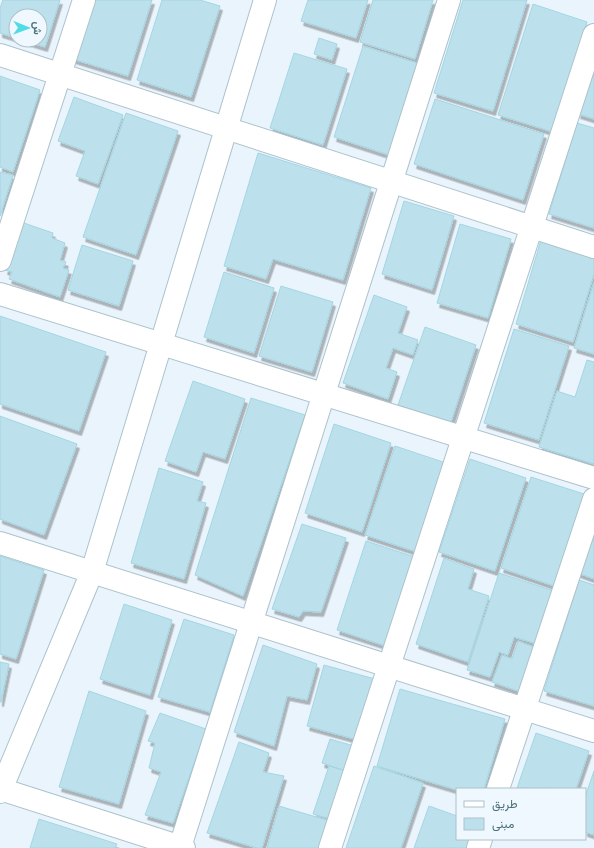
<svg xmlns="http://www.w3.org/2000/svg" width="594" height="848" viewBox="0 0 594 848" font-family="'Varela Round',Vazirmatn,sans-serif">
<defs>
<filter id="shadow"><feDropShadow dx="2.5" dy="4.5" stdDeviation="0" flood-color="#0004"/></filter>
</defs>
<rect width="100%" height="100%" fill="#e9f4fc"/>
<path fill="#bce1ec" stroke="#a2d6e3" filter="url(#shadow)" d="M 3,0 L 60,0 L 45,47 L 22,40 L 40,40 L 40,16 L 16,16 L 16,38 L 0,33 L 0,8 Z
M 91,0 L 152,0 L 128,76 L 73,59 Z
M 162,0 L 200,0 L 220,6 L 191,97 L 137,80 Z
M 308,0 L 368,0 L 356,38 L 301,21 Z
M 373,0 L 433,0 L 415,59 L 360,42 Z
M 463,0 L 527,0 L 493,111 L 434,93 Z
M 533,4 L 587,22 L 553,132 L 498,115 Z
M 319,38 L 337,44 L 332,60 L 314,54 Z
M 363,46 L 417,63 L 389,155 L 334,137 Z
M 294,53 L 347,69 L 323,145 L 270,128 Z
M 594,64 L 594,119 L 578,114 Z
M 0,76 L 40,90 L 13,172 L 0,167 Z
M 74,97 L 123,115 L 98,184 L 76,176 L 85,151 L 58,141 Z
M 435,99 L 544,134 L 523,200 L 414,164 Z
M 126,113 L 178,131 L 136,255 L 83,237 Z
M 577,123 L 594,128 L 594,228 L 549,214 Z
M 258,153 L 371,188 L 343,280 L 273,259 L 266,279 L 224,266 Z
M 0,172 L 13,175 L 0,216 Z
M 404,201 L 454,216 L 432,290 L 382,274 Z
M 21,222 L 53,233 L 52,238 L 65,243 L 60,260 L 66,262 L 63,268 L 69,270 L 60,297 L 9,279 L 12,272 L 5,270 Z
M 460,224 L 511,239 L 488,318 L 437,303 Z
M 541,240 L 594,256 L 594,274 L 573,342 L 516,324 Z
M 82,245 L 133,261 L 119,306 L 68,290 Z
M 224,272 L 274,288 L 254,353 L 204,337 Z
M 594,282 L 594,354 L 574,348 Z
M 281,286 L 333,302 L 312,372 L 259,356 Z
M 374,295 L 407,307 L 398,333 L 418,340 L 413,355 L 393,348 L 386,368 L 397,372 L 388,399 L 343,383 Z
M 0,316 L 106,352 L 79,431 L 0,404 Z
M 425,327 L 476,345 L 451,422 L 398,405 Z
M 514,329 L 569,346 L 539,440 L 484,423 Z
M 587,360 L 594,362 L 594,464 L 539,447 L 557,391 L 575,397 Z
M 193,381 L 245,399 L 225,459 L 203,452 L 196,472 L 165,461 Z
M 251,398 L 305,415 L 243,596 L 195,575 Z
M 0,416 L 77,444 L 44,535 L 0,519 Z
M 334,424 L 391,443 L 362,532 L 305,513 Z
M 395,446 L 446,463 L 417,552 L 365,535 Z
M 470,459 L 526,478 L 495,571 L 439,552 Z
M 159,468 L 203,482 L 197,501 L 206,503 L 184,579 L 131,563 Z
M 531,477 L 584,494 L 554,586 L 501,568 Z
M 594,522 L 594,579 L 578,573 Z
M 302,524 L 346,538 L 321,612 L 303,611 L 299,617 L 272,609 Z
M 366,541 L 418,558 L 389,647 L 337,630 Z
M 0,556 L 44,570 L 16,659 L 0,654 Z
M 444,558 L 474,569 L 468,589 L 489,596 L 468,662 L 416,644 Z
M 499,573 L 554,591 L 537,644 L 514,637 L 508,655 L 499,652 L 490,677 L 467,670 Z
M 579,580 L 594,585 L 594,706 L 544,691 Z
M 124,604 L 172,620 L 150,695 L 100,679 Z
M 184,619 L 234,635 L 210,712 L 158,697 Z
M 518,641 L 536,648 L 521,692 L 492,682 L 502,655 L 512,659 Z
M 263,645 L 317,664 L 307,700 L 287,696 L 274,746 L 234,732 Z
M 0,662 L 9,664 L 1,702 L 0,702 Z
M 324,665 L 375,679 L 358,740 L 307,726 Z
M 400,689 L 505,719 L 484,789 L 457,789 L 457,790 L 377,766 Z
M 89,691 L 146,711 L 119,804 L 59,787 Z
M 160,713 L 206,729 L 173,823 L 145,815 L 161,772 L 149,768 L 155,743 L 148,741 Z
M 536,733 L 589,751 L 576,789 L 517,788 Z
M 330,739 L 354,746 L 346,771 L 322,763 Z
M 239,742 L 269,753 L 263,772 L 284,776 L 262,848 L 257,848 L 207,833 Z
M 329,766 L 346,771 L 331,819 L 313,814 Z
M 374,766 L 423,783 L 401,848 L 346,848 Z
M 594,771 L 594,835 L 585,832 L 585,797 Z
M 279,806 L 330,821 L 322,848 L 267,848 Z
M 429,806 L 457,816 L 457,839 L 472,839 L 469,848 L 414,848 Z
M 39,819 L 117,844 L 115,848 L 30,848 Z"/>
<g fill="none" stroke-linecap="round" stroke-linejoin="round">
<defs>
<path id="minor" d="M 0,55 L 594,247
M 0,260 L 84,0
M 0,294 L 594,478
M 0,543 L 594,731
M 0,789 L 184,848
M 498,789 L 594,499
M 0,792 L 92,572 L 265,0
M 180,847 L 449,0
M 330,848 L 594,35
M 478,848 L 481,839"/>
</defs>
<use href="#minor" stroke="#acc3cc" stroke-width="24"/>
<use href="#minor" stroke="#fff" stroke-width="22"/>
</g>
<rect x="456" y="788" width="130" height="52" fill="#eff8ff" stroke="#aec1c8"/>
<rect x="464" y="801" width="20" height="6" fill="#ffffff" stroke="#aec1c8"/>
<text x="492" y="808" font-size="12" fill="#4d6f76">طريق</text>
<rect x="464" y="818" width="20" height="12" fill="#bce1ec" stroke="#aec1c8"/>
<text x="492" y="828" font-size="12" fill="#4d6f76">مبنى</text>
<g transform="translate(28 28) rotate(91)"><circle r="19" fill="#eff8ff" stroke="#aec1c8"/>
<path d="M0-3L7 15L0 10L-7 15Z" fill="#51dce3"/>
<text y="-6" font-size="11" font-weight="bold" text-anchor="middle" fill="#4d6f76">ش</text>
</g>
</svg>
